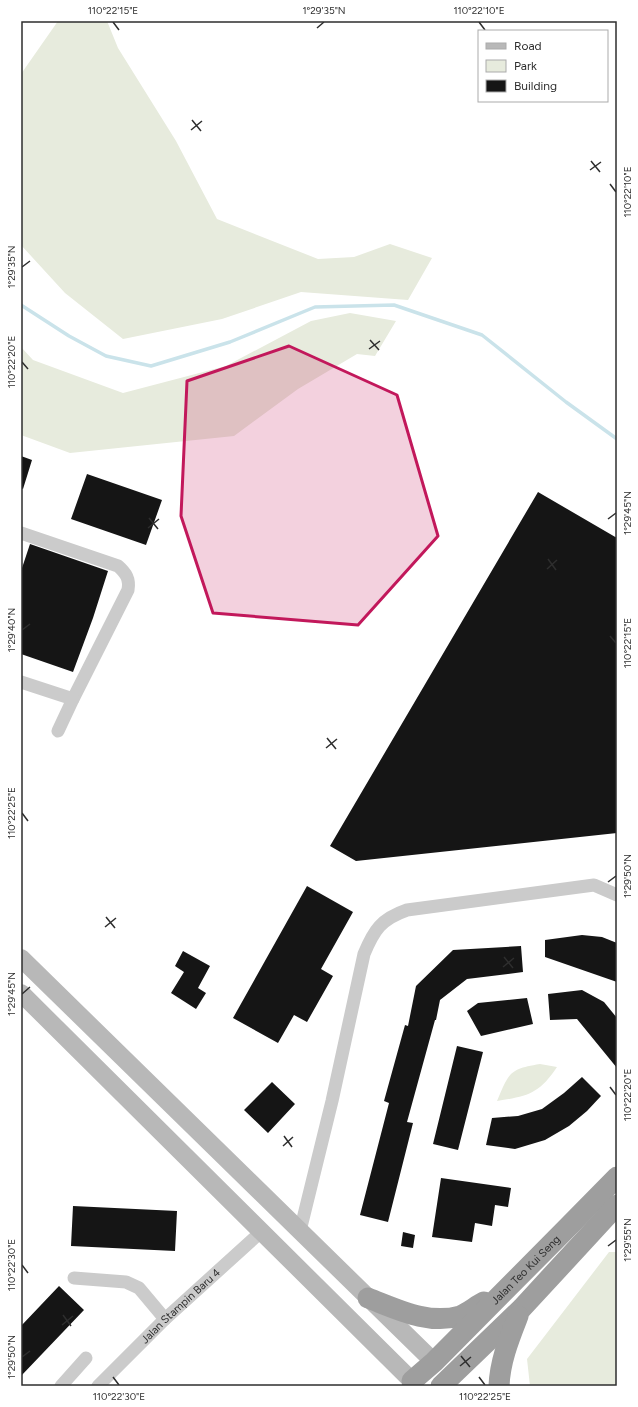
<svg xmlns="http://www.w3.org/2000/svg" width="638" height="1407" viewBox="0 0 638 1407" font-family="Figtree,sans-serif">
<rect width="100%" height="100%" fill="#fff"/>
<path fill="#e7ebdd" d="M 58,21 L 107,21 L 118,48 L 176,141 L 217,219 L 318,259 L 354,257 L 390,244 L 432,258 L 408,300 L 301,292 L 222,319 L 123,339 L 65,293 L 21,245 L 21,74 Z
M 350,313 L 396,321 L 375,356 L 357,354 L 298,389 L 234,436 L 70,453 L 21,435 L 21,347 L 33,360 L 123,393 L 226,366 L 311,321 Z
M 540,1064 L 557,1067 C 539,1094 528,1096 497,1101 C 509,1073 509,1069 540,1064 Z
M 609,1252 L 617,1252 L 617,1386 L 530,1386 L 527,1359 Z"/>
<g fill="none" stroke-linecap="round" stroke-linejoin="round">
<path stroke="#cae3ea" stroke-width="3.5" d="M 21,305 L 69,336 L 106,356 L 151,366 L 230,342 L 315,307 L 394,305 L 482,335 L 566,402 L 617,439"/>
</g>
<path fill="#151515" d="M 21,456 L 32,460 L 23,489 L 21,488 Z
M 87,474 L 162,500 L 146,545 L 71,519 Z
M 538,492 L 617,538 L 617,833 L 356,861 L 330,846 Z
M 30,544 L 108,571 L 93,618 L 73,672 L 21,654 L 21,571 Z
M 307,886 L 353,912 L 321,969 L 333,976 L 307,1022 L 294,1015 L 278,1043 L 233,1018 Z
M 582,935 L 602,937 L 617,943 L 617,982 L 545,957 L 545,940 Z
M 521,946 L 523,972 L 467,979 L 440,1000 L 436,1020 L 435,1020 L 407,1122 L 413,1123 L 388,1222 L 360,1215 L 389,1103 L 384,1101 L 405,1025 L 408,1026 L 416,986 L 453,950 Z
M 183,951 L 210,966 L 198,988 L 206,993 L 196,1009 L 171,993 L 184,972 L 175,966 Z
M 582,990 L 604,1002 L 617,1018 L 617,1068 L 577,1019 L 550,1020 L 548,994 Z
M 527,998 L 533,1024 L 481,1036 L 467,1011 L 478,1003 Z
M 457,1046 L 483,1052 L 458,1150 L 433,1144 Z
M 582,1077 L 601,1096 L 587,1111 L 569,1126 L 545,1140 L 515,1149 L 486,1145 L 492,1118 L 518,1116 L 542,1109 L 564,1093 Z
M 272,1082 L 295,1104 L 268,1133 L 244,1110 Z
M 441,1178 L 511,1188 L 508,1207 L 495,1205 L 492,1226 L 475,1223 L 472,1242 L 432,1237 Z
M 73,1206 L 177,1211 L 175,1251 L 71,1246 Z
M 403,1232 L 415,1235 L 413,1248 L 401,1246 Z
M 59,1286 L 84,1310 L 21,1376 L 21,1326 Z"/>
<g fill="none" stroke-linecap="round" stroke-linejoin="round">
<g stroke="#cbcbcb" stroke-width="13">
<path d="M 21,533 L 118,566 C 126,573 130,579 128,590 L 73,699 L 58,731"/>
<path d="M 21,682 L 73,699"/>
<path d="M 300,1231 L 332,1101 L 364,954 C 374,930 381,919 407,910 L 594,885 L 617,895"/>
<path d="M 74,1278 L 126,1282 L 139,1288 L 165,1319"/>
<path d="M 61,1386 L 86,1358"/>
<path id="s1" d="M 98,1386 L 165,1319 L 262,1231"/>
</g>
<path stroke="#b8b8b8" stroke-width="18" d="M 21,958 L 434,1362
M 21,993 L 412,1381"/>
<g stroke="#9e9e9e" stroke-width="21">
<path d="M 368,1298 C 397,1309 428,1325 460,1316 C 468,1313 476,1306 484,1302"/>
<path id="s2" d="M 412,1381 L 434,1362 L 567,1228 L 617,1177"/>
<path d="M 441,1386 L 522,1308 L 617,1205"/>
<path d="M 499,1386 C 500,1361 509,1339 518,1316"/>
</g>
</g>
<path fill="#c2185b" fill-opacity="0.2" stroke="#c2185b" stroke-width="3" stroke-linejoin="round" d="M 289,346 L 397,395 L 438,536 L 358,625 L 213,613 L 181,516 L 187,381 Z"/>
<path fill="none" stroke="#2e2e2e" stroke-width="1.5" d="M 113,22 L 119,30M 479,22 L 485,30M 317,28 L 324,22M 192,120 L 201,131M 191,130 L 202,121M 591,161 L 600,172M 590,170 L 601,162M 610,184 L 616,192M 22,267 L 30,261M 370,340 L 379,350M 369,349 L 380,341M 22,362 L 28,369M 149,518 L 158,529M 608,519 L 616,513M 148,528 L 159,519M 548,559 L 556,570M 547,569 L 557,560M 22,630 L 30,624M 610,636 L 616,643M 327,738 L 336,749M 326,748 L 337,739M 22,813 L 28,821M 608,882 L 616,876M 106,917 L 115,928M 105,927 L 116,918M 504,957 L 513,968M 503,967 L 514,958M 22,994 L 30,987M 610,1087 L 616,1095M 284,1136 L 292,1147M 283,1146 L 293,1137M 608,1246 L 616,1240M 22,1265 L 28,1273M 63,1315 L 71,1326M 62,1325 L 73,1316M 461,1356 L 470,1367M 22,1357 L 30,1351M 460,1366 L 471,1357M 113,1377 L 119,1385M 479,1377 L 485,1385"/>
<g text-anchor="middle" dominant-baseline="central" stroke-width="4" stroke-linejoin="round" paint-order="stroke">
<g font-size="11" fill="#2e2e2e" stroke="#fff">
<text stroke="none"><textPath href="#s2" startOffset="159">Jalan Teo Kui Seng</textPath></text>
<text stroke="none"><textPath href="#s1" startOffset="115">Jalan Stampin Baru 4</textPath></text>
</g>
</g>
<rect width="638" height="1407" fill="none" stroke="#ffffff" stroke-width="44"/>
<rect x="478" y="30" width="130" height="72" fill="#ffffff" stroke="#ababab"/>
<rect x="486" y="43" width="20" height="6" fill="#b8b8b8" stroke="#ababab"/>
<text x="514" y="50" font-size="12" fill="#2e2e2e">Road</text>
<rect x="486" y="60" width="20" height="12" fill="#e7ebdd" stroke="#ababab"/>
<text x="514" y="70" font-size="12" fill="#2e2e2e">Park</text>
<rect x="486" y="80" width="20" height="12" fill="#151515" stroke="#ababab"/>
<text x="514" y="90" font-size="12" fill="#2e2e2e">Building</text>
<rect x="22" y="22" width="594" height="1363" fill="none" stroke="#2e2e2e" stroke-width="1.5"/>
<g font-size="10" text-anchor="middle" fill="#2e2e2e">
<text x="113" y="14">110°22'15"E</text>
<text x="324" y="14">1°29'35"N</text>
<text x="479" y="14">110°22'10"E</text>
<text transform="translate(627 192) rotate(-90)" y="4">110°22'10"E</text>
<text transform="translate(11 267) rotate(-90)" y="4">1°29'35"N</text>
<text transform="translate(11 362) rotate(-90)" y="4">110°22'20"E</text>
<text transform="translate(627 513) rotate(-90)" y="4">1°29'45"N</text>
<text transform="translate(11 630) rotate(-90)" y="4">1°29'40"N</text>
<text transform="translate(627 643) rotate(-90)" y="4">110°22'15"E</text>
<text transform="translate(11 813) rotate(-90)" y="4">110°22'25"E</text>
<text transform="translate(627 876) rotate(-90)" y="4">1°29'50"N</text>
<text transform="translate(11 994) rotate(-90)" y="4">1°29'45"N</text>
<text transform="translate(627 1095) rotate(-90)" y="4">110°22'20"E</text>
<text transform="translate(627 1240) rotate(-90)" y="4">1°29'55"N</text>
<text transform="translate(11 1265) rotate(-90)" y="4">110°22'30"E</text>
<text transform="translate(11 1357) rotate(-90)" y="4">1°29'50"N</text>
<text x="119" y="1400">110°22'30"E</text>
<text x="485" y="1400">110°22'25"E</text>
</g>
</svg>
